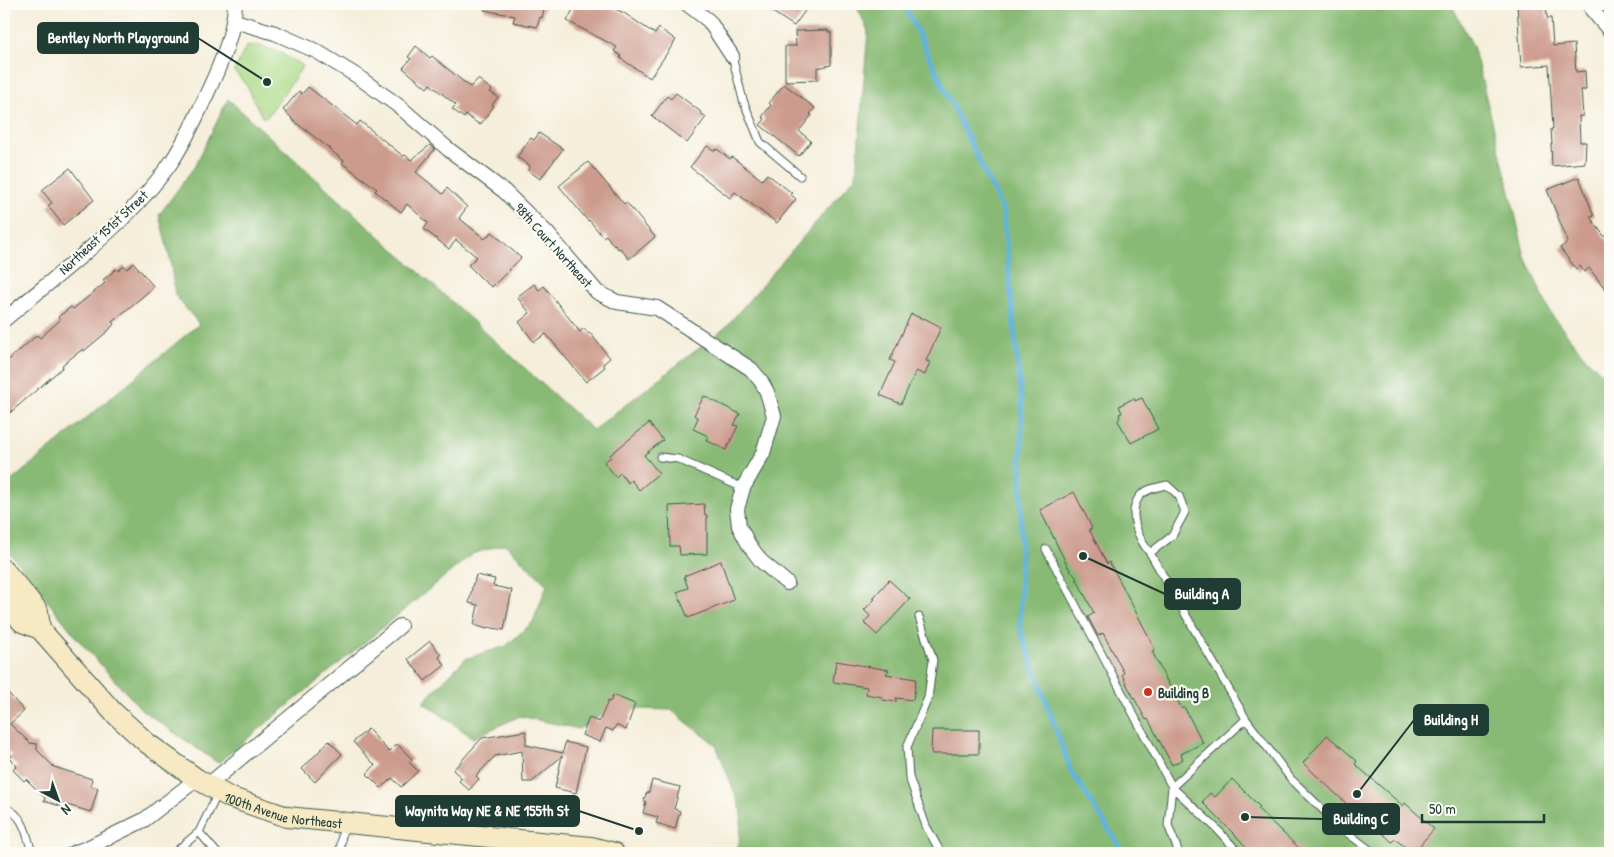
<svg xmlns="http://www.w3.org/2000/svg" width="1614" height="857" viewBox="0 0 1614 857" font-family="'Patrick Hand',sans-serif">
<rect width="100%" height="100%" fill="#fdfcf7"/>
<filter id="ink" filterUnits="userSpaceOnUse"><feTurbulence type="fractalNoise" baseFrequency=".02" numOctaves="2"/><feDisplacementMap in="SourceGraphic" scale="10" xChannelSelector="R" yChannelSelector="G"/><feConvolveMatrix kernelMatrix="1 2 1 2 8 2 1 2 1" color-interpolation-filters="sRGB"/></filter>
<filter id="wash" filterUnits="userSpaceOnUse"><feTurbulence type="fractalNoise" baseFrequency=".0096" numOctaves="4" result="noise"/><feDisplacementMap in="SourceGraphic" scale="20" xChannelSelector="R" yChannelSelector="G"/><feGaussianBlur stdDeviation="1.12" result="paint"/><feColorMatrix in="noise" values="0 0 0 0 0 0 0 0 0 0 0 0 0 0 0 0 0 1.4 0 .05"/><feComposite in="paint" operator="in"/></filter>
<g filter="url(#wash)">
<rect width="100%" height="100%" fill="#f5eeda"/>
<path fill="#abda88" stroke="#658c5e" d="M 256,45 L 279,52 L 303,66 L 267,117 L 262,117 L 247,86 L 234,71 L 246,47 Z"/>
<path fill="#88ba74" stroke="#547c54" d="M 856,4 L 1451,4 L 1473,46 L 1510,192 L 1525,257 L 1551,314 L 1586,358 L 1610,381 L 1610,853 L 736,853 L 739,843 L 742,812 L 716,745 L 671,710 L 612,708 L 579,729 L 520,716 L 473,738 L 423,702 L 465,659 L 506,646 L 533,622 L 547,585 L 505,544 L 472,554 L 218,763 L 142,710 L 81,643 L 4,546 L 4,487 L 199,324 L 175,295 L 170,259 L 159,215 L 195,166 L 228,99 L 593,430 L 725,328 L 856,176 L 868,31 Z"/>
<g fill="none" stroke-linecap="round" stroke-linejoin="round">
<path stroke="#61b4dd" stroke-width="5" d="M 904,4 L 1003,211 L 1022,408 L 1020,629 L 1071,771 L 1124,853"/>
</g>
<g id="blocks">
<path fill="#cc9b8d" d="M 485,4 L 545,4 L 542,18 L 540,17 L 537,27 L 513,22 L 515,16 L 484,10 Z
M 576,4 L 614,4 L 613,8 L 624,13 L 655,34 L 659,28 L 676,40 L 650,78 L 620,58 L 621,56 L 614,51 L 617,47 L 567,21 Z
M 760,4 L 810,4 L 794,26 Z
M 1517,4 L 1546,4 L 1547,18 L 1551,18 L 1553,46 L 1574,44 L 1576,72 L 1585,71 L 1586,90 L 1581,90 L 1583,116 L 1579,116 L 1580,142 L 1586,142 L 1585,163 L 1552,166 L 1551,144 L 1552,144 L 1551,129 L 1553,129 L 1549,65 L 1521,67 Z
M 828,30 L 828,32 L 831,32 L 831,65 L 817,68 L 817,80 L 785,81 L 785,46 L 796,46 L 795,31 Z
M 416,46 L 430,58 L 432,56 L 470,87 L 478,79 L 492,90 L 490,92 L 498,97 L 492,105 L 494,106 L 480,125 L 466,115 L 464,118 L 452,109 L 456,105 L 430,84 L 427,88 L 403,68 L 411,59 L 408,57 Z
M 784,84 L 815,108 L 810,114 L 812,115 L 799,131 L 811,141 L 799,156 L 760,125 L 765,119 L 762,117 L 771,105 L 769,103 Z
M 308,87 L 357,125 L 360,121 L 403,156 L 405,155 L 411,160 L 430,145 L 435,149 L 416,172 L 443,194 L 447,188 L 467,207 L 459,218 L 485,239 L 492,232 L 521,258 L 492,287 L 484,281 L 468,265 L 477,257 L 456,240 L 449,249 L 424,229 L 428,223 L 407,204 L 401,212 L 375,191 L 377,189 L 342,163 L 344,161 L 329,149 L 329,148 L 291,119 L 292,118 L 283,110 L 299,91 L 302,94 Z
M 676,93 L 701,112 L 700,113 L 706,117 L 687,143 L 652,116 L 667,96 L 671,99 Z
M 539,133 L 563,149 L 540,179 L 528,170 L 530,166 L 517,157 L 530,139 L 531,138 L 534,140 Z
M 707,146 L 715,151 L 717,149 L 730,159 L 732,157 L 762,180 L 767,174 L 792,193 L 790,194 L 796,199 L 777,223 L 735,192 L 730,198 L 690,167 Z
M 588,162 L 624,204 L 626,202 L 655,237 L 629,259 L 620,248 L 618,249 L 615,245 L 614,246 L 606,235 L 603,237 L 589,220 L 588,221 L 559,186 Z
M 70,168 L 94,200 L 63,225 L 48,206 L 52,203 L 42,190 Z
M 1579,177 L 1594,216 L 1590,217 L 1610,244 L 1610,295 L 1589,268 L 1584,272 L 1580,266 L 1576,269 L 1560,248 L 1568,242 L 1547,190 Z
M 134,263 L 154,287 L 112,322 L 114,324 L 108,331 L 84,351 L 83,349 L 63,364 L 62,368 L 4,418 L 4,364 L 37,335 L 40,338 L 60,320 L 58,317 L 71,307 L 73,309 L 105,283 L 103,280 L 116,269 L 118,271 L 124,266 L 127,269 Z
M 534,284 L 539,290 L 544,286 L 580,332 L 584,328 L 589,334 L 590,333 L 610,358 L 603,364 L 605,367 L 586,382 L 546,334 L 534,342 L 519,322 L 530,313 L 517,297 Z
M 911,314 L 923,319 L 924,318 L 941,327 L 926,361 L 930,362 L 925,375 L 916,371 L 901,404 L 880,395 L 895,362 L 890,360 Z
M 704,396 L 740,414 L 734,425 L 738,426 L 726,450 L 706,440 L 708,436 L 693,429 L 698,418 L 694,415 Z
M 1134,398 L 1135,401 L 1142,398 L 1158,429 L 1131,443 L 1118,421 L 1120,416 L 1119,414 L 1122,413 L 1119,406 Z
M 649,423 L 663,440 L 644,455 L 659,473 L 639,490 L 631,480 L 628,483 L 620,473 L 616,477 L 604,462 L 611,457 L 610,455 Z
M 1074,492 L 1092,528 L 1089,529 L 1107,564 L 1109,562 L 1116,574 L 1149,637 L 1155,650 L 1152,651 L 1161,670 L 1182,709 L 1184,707 L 1203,743 L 1181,754 L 1183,759 L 1172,765 L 1148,719 L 1146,720 L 1127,685 L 1122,674 L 1124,673 L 1103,633 L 1098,636 L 1088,617 L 1094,613 L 1073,572 L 1072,573 L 1067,565 L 1040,510 Z
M 704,504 L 705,515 L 707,515 L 707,554 L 680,555 L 679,546 L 670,546 L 669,506 Z
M 721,561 L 734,600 L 688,618 L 677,592 L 688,588 L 684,576 Z
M 476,575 L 495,579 L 493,586 L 512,590 L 504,630 L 487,627 L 487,629 L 474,625 L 478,605 L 469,603 L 473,583 L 474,583 Z
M 889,580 L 910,599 L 877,635 L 864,623 L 870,616 L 864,610 L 875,599 L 873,598 Z
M 430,641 L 441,655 L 439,657 L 445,665 L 425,681 L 408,659 Z
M 836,661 L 889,670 L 886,674 L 916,679 L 913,700 L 896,698 L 896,702 L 882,700 L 882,697 L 866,694 L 867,687 L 833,682 Z
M 4,688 L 24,711 L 10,724 L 30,743 L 37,744 L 37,750 L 54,767 L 92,779 L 90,786 L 98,788 L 91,812 L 67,805 L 66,808 L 44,801 L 45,798 L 26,779 L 24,781 L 13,770 L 17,766 L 9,758 L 12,756 L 4,747 Z
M 613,695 L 635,704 L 626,730 L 616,725 L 613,731 L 606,728 L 600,742 L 582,735 L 589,718 L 599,722 L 608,701 L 610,702 Z
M 368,729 L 389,752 L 397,744 L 412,759 L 409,762 L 418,771 L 401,787 L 392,778 L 381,788 L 367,774 L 375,765 L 353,742 Z
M 932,730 L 979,730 L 979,754 L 931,754 Z
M 526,731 L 526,745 L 563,753 L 565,742 L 586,747 L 576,793 L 555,788 L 562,756 L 532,782 L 523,782 L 522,751 L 495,756 L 476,776 L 479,779 L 469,790 L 459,781 L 462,778 L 453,770 L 482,738 Z
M 1327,735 L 1357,761 L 1355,764 L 1403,806 L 1405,803 L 1434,829 L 1413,853 L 1395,839 L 1392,842 L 1376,827 L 1375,829 L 1365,821 L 1303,763 Z
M 329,741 L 342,754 L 315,782 L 302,769 Z
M 1232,779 L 1260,807 L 1258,809 L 1304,853 L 1244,853 L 1244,850 L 1246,847 L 1240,840 L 1202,802 L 1210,793 L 1215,797 Z
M 652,780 L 680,787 L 674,809 L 680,811 L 675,829 L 656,823 L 658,817 L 643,813 L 646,802 L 644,800 L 646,794 L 649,792 Z"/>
</g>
</g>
<g filter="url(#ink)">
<use href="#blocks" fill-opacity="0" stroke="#3f584d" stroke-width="1"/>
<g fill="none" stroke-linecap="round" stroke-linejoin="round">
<defs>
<path id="service" d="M 732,56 L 743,100 L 760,142 L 800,176
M 660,457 L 678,459 L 743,488
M 1046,549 L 1172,787 L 1216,828 L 1239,853
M 1150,553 L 1172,536 L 1185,512 L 1179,496 L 1167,485 C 1158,487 1145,489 1139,497 C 1127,514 1139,540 1150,553 L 1246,719 L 1291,779 L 1346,832 L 1374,853
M 919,617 L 933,660 L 928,698 L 907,747 L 909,777 L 926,826 L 941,853
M 4,808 C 24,813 27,836 32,853
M 199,832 L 217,853
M 174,853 L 199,832 L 218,793
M 340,853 L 343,825
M 1179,853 L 1168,825 L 1172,787 L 1246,719"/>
<path id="minor" d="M 687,4 L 709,21 L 732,56
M 1590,4 L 1592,10 L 1610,31
M 235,21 L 275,33 L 316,51 L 357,76 L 400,107 L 448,149 L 504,191 L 547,233 L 597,292 L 617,302 L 657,308 L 751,369 L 761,381 L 767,392 L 774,416 L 763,453 L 743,488 L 737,509 L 739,526 L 749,545 L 761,561 L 787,583
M 4,320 C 61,272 129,223 172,161 C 187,138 199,112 210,87 C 222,61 234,32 235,4
M 208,785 L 400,626
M 73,853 L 87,848 L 144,820 L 197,779"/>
<g id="secondary">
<path d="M 4,570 L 38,611 L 40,629"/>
<path id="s1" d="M 4,600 L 22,622 L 40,629 L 113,712 L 147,743 L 197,779 L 229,797 L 287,817 L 591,847 L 614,853"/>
</g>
</defs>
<use href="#service" stroke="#3f584d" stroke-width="9"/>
<use href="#minor" stroke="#3f584d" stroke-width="16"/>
<use href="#secondary" stroke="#3f584d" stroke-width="22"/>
<use href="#service" stroke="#fff" stroke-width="7"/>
<use href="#minor" stroke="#fff" stroke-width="14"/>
<use href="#secondary" stroke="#f6e9c3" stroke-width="20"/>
</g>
</g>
<circle fill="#c8321e" stroke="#fdfcf7" stroke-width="2" cx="1148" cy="692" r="5"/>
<g text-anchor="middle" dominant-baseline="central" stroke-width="4.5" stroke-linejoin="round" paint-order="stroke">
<g font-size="14" fill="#1f3d34" stroke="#fdfcf7">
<text transform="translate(103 232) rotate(-43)">Northeast 151st Street</text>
<text transform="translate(554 245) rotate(48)">98th Court Northeast</text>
<text stroke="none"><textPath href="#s1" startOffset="359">100th Avenue Northeast</textPath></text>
</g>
<g font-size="14" font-weight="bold" fill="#1f3d34" stroke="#fdfcf7" text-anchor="start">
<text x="1158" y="692">Building B</text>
</g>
</g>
<path fill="none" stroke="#1f3d34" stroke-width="2" d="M267 82L198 38M1083 556L1165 594M1357 794L1414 720M639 831L579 811M1245 817L1323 819"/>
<g fill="#1f3d34" stroke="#fdfcf7" stroke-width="2">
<circle cx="267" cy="82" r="5"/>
<circle cx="1083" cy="556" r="5"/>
<circle cx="1357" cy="794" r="5"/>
<circle cx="639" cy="831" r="5"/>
<circle cx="1245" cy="817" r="5"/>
</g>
<g fill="#1f3d34" stroke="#1f3d34" stroke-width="2">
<rect x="38" y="23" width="160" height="30" rx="5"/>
<rect x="1165" y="579" width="75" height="30" rx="5"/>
<rect x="1414" y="705" width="74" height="30" rx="5"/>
<rect x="396" y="796" width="183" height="30" rx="5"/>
<rect x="1323" y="804" width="76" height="30" rx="5"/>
</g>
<g font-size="15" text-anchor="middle" font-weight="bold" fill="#fff">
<text x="118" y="43">Bentley North Playground</text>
<text x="1202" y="599">Building A</text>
<text x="1451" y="725">Building H</text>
<text x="487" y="816">Waynita Way NE &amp; NE 155th St</text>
<text x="1361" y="824">Building C</text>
</g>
<rect width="1614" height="857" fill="none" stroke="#fdfcf7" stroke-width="20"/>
<g transform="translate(58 800) rotate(139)" stroke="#fdfcf7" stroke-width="4" paint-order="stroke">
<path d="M0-4L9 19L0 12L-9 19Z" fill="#1f3d34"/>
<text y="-8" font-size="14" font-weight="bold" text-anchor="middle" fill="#1f3d34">N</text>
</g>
<path d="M1422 814v8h122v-8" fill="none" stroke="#1f3d34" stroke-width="2.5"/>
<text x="1429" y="814" font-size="15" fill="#1f3d34" stroke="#fdfcf7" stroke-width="4" paint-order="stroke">50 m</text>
</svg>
